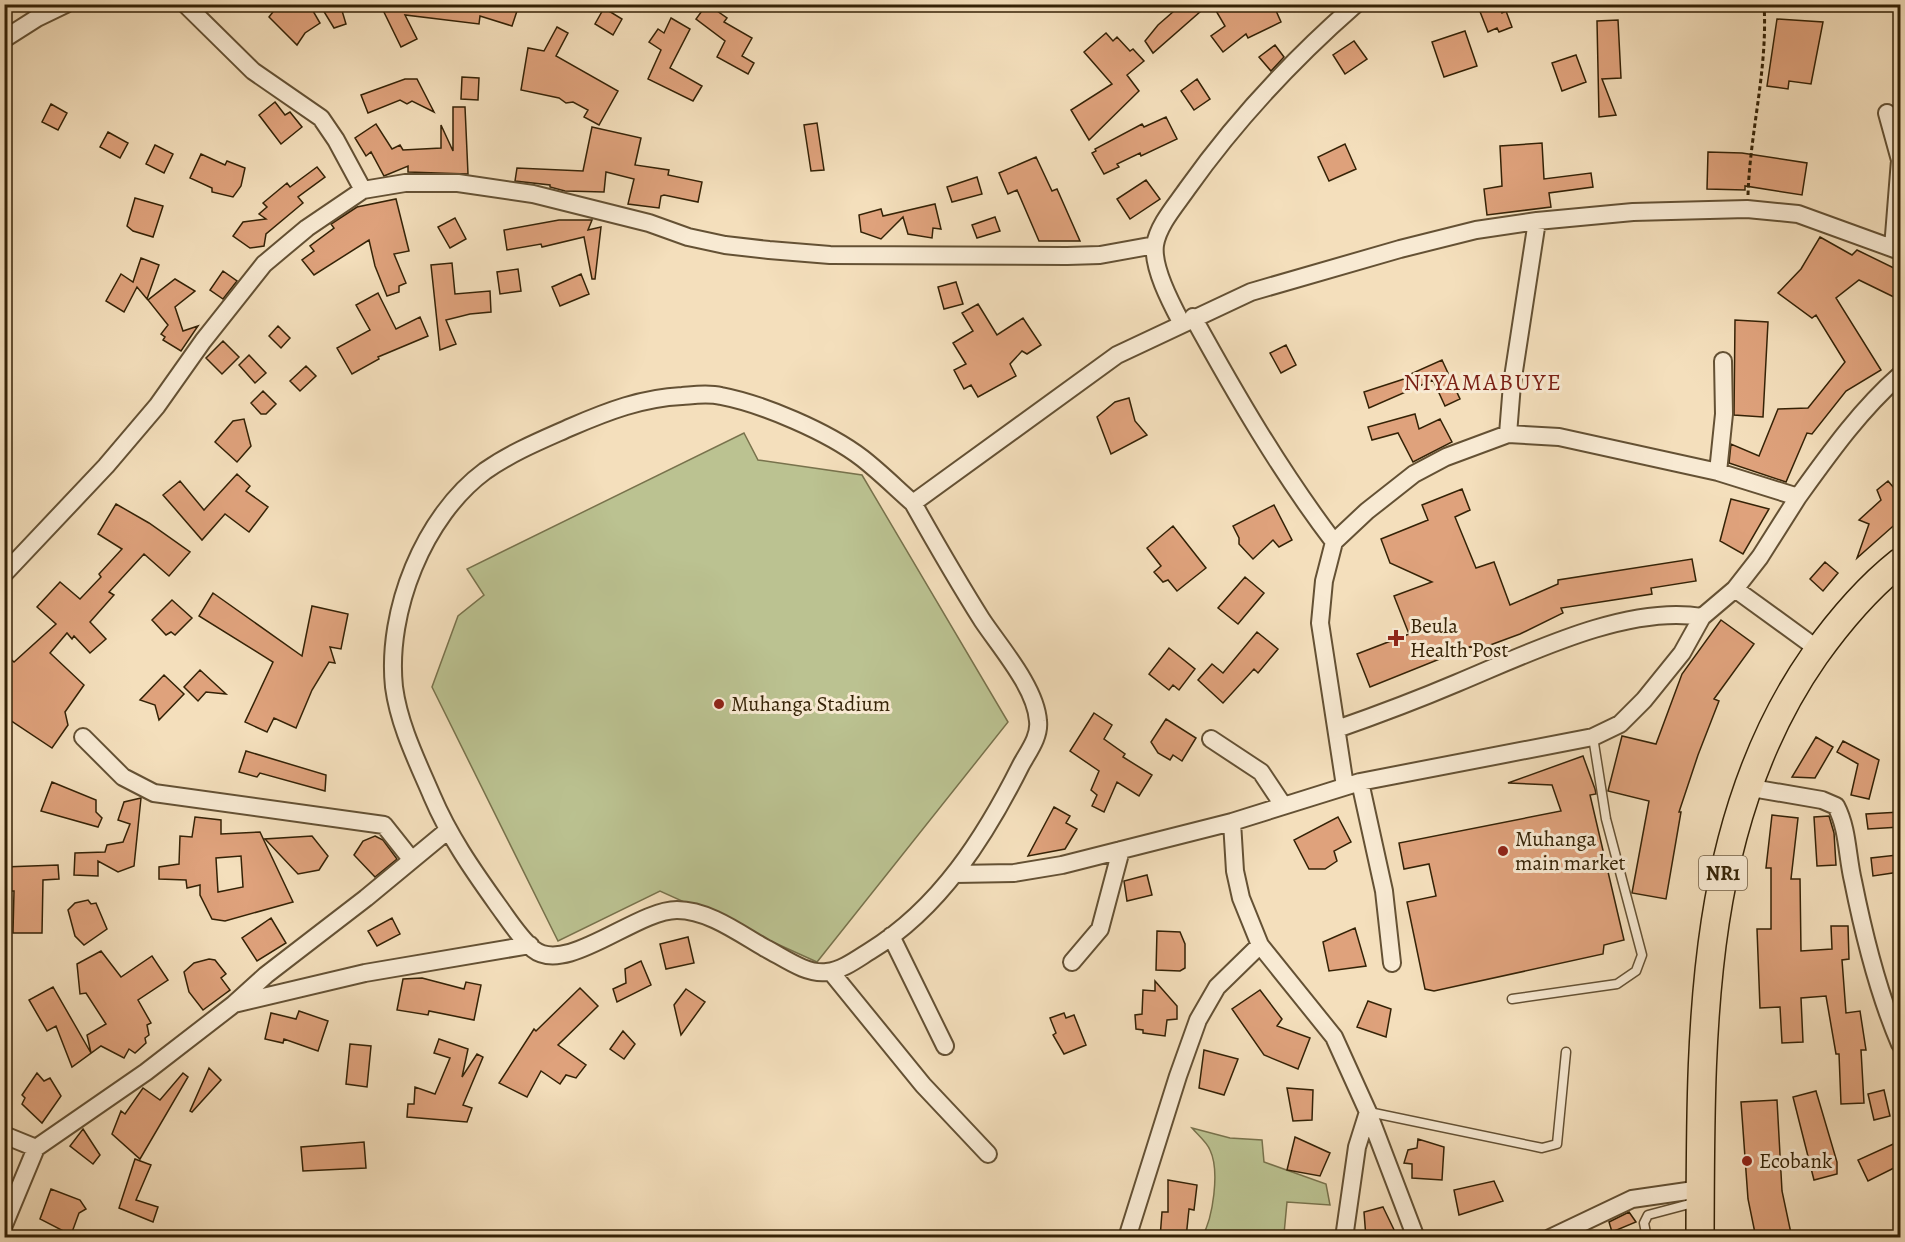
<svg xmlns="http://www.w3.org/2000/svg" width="1905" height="1242" viewBox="0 0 1905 1242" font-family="Alegreya,serif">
<rect width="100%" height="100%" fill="#f4dfbc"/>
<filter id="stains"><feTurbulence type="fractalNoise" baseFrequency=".00333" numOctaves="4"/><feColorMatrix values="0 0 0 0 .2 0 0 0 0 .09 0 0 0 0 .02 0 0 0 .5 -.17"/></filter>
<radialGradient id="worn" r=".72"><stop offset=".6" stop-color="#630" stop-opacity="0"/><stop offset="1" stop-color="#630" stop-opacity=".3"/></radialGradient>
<path fill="#bbc291" stroke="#78724c" stroke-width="1.5" d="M 744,433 L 758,460 L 862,475 L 1008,722 L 817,962 L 660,891 L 558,941 L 432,687 L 458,616 L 484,595 L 467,569 Z
M 1192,1128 L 1230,1138 L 1262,1140 L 1264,1162 L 1326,1184 L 1330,1205 L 1287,1202 L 1284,1234 L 1286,1237 L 1202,1237 C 1213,1218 1220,1171 1210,1150 C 1207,1142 1197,1134 1192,1128 Z"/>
<path fill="#dfa27c" stroke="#342206" stroke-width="1.5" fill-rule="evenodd" d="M 279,4 L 309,4 L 320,23 L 305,33 L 297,45 L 269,17 Z
M 332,4 L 340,4 L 346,24 L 334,28 L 323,10 Z
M 380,4 L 495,4 L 517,11 L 512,26 L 480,16 L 479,24 L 405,15 L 417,39 L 401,47 Z
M 707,4 L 727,18 L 724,22 L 752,38 L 742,56 L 754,63 L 748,74 L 717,57 L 725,41 L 696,19 Z
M 1182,4 L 1209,4 L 1153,53 L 1145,41 L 1158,25 Z
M 1212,4 L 1273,4 L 1281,22 L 1248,38 L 1246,34 L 1223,52 L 1211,36 L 1225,26 Z
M 1477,4 L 1499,4 L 1502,13 L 1506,11 L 1512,27 L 1499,32 L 1497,28 L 1488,32 Z
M 604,8 L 622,19 L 613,35 L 595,24 Z
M 671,18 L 690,29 L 670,68 L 702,86 L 693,101 L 648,79 L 661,50 L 649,42 L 658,29 L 664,33 Z
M 1777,19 L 1823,22 L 1811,84 L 1789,81 L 1788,89 L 1767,86 Z
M 1618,20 L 1621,78 L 1602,79 L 1616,115 L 1599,117 L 1597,21 Z
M 557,27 L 568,33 L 556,56 L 618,91 L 599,125 L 584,117 L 588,110 L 573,102 L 566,103 L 559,98 L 521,90 L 528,48 L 544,51 Z
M 1465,31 L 1477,66 L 1444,77 L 1432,42 Z
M 1106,33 L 1113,41 L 1117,37 L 1130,51 L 1133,49 L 1144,61 L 1127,75 L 1139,91 L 1089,140 L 1071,110 L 1112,84 L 1084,52 Z
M 1354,41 L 1367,59 L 1345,74 L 1333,55 Z
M 1275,45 L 1284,57 L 1271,71 L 1259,57 Z
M 1576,55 L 1586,82 L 1562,91 L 1552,63 Z
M 462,77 L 479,78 L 478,100 L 461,99 Z
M 405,79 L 417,79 L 434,112 L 412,101 L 407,104 L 400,100 L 368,113 L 361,95 Z
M 1197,79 L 1210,99 L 1194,110 L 1181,91 Z
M 275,102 L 285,115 L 290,112 L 302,127 L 281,144 L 259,115 Z
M 51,104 L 67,113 L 58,130 L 42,122 Z
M 453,107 L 465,107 L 468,174 L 408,172 L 408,166 L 384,176 L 371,152 L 366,156 L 355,138 L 376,124 L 392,149 L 400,145 L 403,150 L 441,148 L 441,125 L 453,151 Z
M 1166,117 L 1177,139 L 1141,156 L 1140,153 L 1117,164 L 1119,167 L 1104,174 L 1092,153 L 1096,151 L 1095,149 L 1142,124 L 1144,127 Z
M 817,123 L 824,170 L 811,171 L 804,125 Z
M 592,127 L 641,138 L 635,165 L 669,170 L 668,175 L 702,182 L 698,202 L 664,195 L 661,196 L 659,208 L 628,204 L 634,179 L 606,172 L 604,192 L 565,191 L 550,187 L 550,185 L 515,181 L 517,168 L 583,171 Z
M 108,132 L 128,143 L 120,158 L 100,147 Z
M 1542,143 L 1544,179 L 1591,173 L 1593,187 L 1549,193 L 1551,207 L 1487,215 L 1484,189 L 1502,186 L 1500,146 Z
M 1345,144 L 1356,169 L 1329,181 L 1318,157 Z
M 155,145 L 173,154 L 164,173 L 146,164 Z
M 1708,152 L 1742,153 L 1807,163 L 1802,195 L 1745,186 L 1745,190 L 1707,189 Z
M 201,154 L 225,165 L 227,161 L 245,168 L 241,186 L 233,197 L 212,192 L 212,188 L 190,178 Z
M 1036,157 L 1052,191 L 1057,189 L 1080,241 L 1039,241 L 1017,190 L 1008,194 L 999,173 Z
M 317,167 L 325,177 L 298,197 L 303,203 L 266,234 L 264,246 L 250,248 L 233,236 L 243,222 L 266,219 L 259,214 L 267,207 L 263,203 L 287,183 L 290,187 Z
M 977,177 L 982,194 L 952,202 L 947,187 Z
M 1146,180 L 1160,199 L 1130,219 L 1117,199 Z
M 135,198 L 163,206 L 153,237 L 133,231 L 127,226 Z
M 396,199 L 409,251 L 394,254 L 406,283 L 399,286 L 399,292 L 387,296 L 375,266 L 369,240 L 314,275 L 302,260 L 314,251 L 310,246 L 334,228 L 331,224 L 357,207 Z
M 935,204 L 941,229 L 933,228 L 932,238 L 908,234 L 903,217 L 881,239 L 861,232 L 859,215 L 881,209 L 883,216 Z
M 995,217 L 1000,231 L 977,238 L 972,225 Z
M 455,218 L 466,239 L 450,248 L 438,227 Z
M 559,220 L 592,220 L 588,230 L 601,227 L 595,279 L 592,279 L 584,237 L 542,247 L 541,244 L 507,250 L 504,230 Z
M 1820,237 L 1852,255 L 1857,250 L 1900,271 L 1900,300 L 1859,280 L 1836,298 L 1881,370 L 1846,391 L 1812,434 L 1807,433 L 1786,482 L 1729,463 L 1731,444 L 1759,456 L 1778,409 L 1808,408 L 1845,362 L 1816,315 L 1812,318 L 1778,293 L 1801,269 Z
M 141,258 L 159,265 L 147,299 L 137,287 L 124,312 L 106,301 L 121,274 L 133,282 Z
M 452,263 L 455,294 L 490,291 L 491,312 L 470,314 L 446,320 L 456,344 L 440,350 L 431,265 Z
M 518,269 L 521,291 L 500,294 L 497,272 Z
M 223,271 L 237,281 L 223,299 L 210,290 Z
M 581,274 L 589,294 L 560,306 L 552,287 Z
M 175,279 L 195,291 L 175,307 L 183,331 L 198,326 L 181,351 L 163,340 L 165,337 L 161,334 L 168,325 L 148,300 Z
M 956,282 L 963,304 L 944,309 L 938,287 Z
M 378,293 L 396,329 L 420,317 L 428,336 L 378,357 L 379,359 L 352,374 L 337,348 L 370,330 L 356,305 Z
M 978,304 L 997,335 L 1023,318 L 1041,345 L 1027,354 L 1022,351 L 1010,364 L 1016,376 L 978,397 L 971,385 L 964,389 L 954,370 L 966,364 L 953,343 L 973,331 L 962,313 Z
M 1735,320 L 1768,322 L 1763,417 L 1734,415 Z
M 278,326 L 290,338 L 281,348 L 269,336 Z
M 223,341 L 239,357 L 222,374 L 206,358 Z
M 1286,345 L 1296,365 L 1281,373 L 1270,353 Z
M 249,355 L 266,373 L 255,383 L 239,365 Z
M 1442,360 L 1460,399 L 1445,406 L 1433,380 L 1369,408 L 1364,392 L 1407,378 L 1406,376 Z
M 306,366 L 316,376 L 300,391 L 290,381 Z
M 263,391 L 276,404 L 266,414 L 261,414 L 251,403 Z
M 1129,398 L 1135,421 L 1147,435 L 1111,454 L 1097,417 L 1115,402 Z
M 1415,414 L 1419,429 L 1440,419 L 1452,442 L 1413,462 L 1398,433 L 1372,440 L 1368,427 Z
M 244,419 L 251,446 L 237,462 L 215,442 L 233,421 Z
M 237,474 L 250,486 L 246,491 L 268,507 L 249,532 L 225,514 L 202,540 L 163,495 L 180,481 L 204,510 Z
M 1888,481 L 1900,495 L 1900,520 L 1857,558 L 1869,524 L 1859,520 L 1881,500 L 1877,490 Z
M 1462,489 L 1470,510 L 1455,517 L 1476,568 L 1494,562 L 1510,605 L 1558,584 L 1558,580 L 1692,559 L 1696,581 L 1651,588 L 1652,594 L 1561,608 L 1563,613 L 1520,634 L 1474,651 L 1472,646 L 1370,687 L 1357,654 L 1409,634 L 1394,596 L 1432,582 L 1390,563 L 1381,539 L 1428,520 L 1422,505 Z
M 1731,499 L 1769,509 L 1743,554 L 1720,541 Z
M 116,504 L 149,523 L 190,552 L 169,576 L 144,554 L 109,592 L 114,595 L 90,622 L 106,639 L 90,653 L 74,636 L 72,639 L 67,633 L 50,653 L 84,685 L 65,712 L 68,725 L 52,748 L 4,716 L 4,653 L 14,662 L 56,624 L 37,607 L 60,582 L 80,599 L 101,577 L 99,574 L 122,549 L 98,534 Z
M 1274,505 L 1292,540 L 1279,547 L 1273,540 L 1253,559 L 1239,544 L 1239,538 L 1233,526 Z
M 1173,526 L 1206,568 L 1177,591 L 1168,580 L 1163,582 L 1154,572 L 1161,566 L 1147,548 Z
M 1825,562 L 1838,573 L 1823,591 L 1810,579 Z
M 1245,577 L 1264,593 L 1238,624 L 1218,608 Z
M 213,593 L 302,656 L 312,606 L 348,614 L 341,649 L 330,647 L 335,663 L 329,662 L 312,690 L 296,728 L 274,718 L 267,732 L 245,722 L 273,662 L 199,616 Z
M 172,600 L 192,618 L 175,635 L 171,632 L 166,635 L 152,620 Z
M 1721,620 L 1754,644 L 1714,699 L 1719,701 L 1698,755 L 1679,812 L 1681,812 L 1666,899 L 1632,893 L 1649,801 L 1608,791 L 1622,736 L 1656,744 L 1682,674 Z
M 1257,632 L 1278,649 L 1258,673 L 1254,669 L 1223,703 L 1198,680 L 1212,664 L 1223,673 Z
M 1169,648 L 1195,669 L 1179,690 L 1173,685 L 1169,690 L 1149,674 Z
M 200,670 L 226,694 L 206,692 L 198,701 L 184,687 Z
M 164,675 L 184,694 L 159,720 L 155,705 L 140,700 Z
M 1094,713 L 1112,725 L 1104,739 L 1125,754 L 1123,757 L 1152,775 L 1139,796 L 1117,782 L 1104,812 L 1092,806 L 1097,795 L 1091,790 L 1099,771 L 1070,751 Z
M 1166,719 L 1196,738 L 1182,761 L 1173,755 L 1170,760 L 1158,753 L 1151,742 Z
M 1816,737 L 1833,747 L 1815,778 L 1792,777 Z
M 1843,741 L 1879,760 L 1869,799 L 1851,795 L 1858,764 L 1837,752 Z
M 246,751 L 326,775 L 325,791 L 260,773 L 257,777 L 239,772 Z
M 1583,756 L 1595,789 L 1596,794 L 1590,795 L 1624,940 L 1604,945 L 1603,954 L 1434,991 L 1425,989 L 1407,902 L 1436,896 L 1429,864 L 1404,869 L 1399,843 L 1561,811 L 1552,785 L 1508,783 Z
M 52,782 L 96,800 L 96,812 L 102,818 L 98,827 L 41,811 Z
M 141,798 L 134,866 L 118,872 L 98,861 L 98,876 L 74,875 L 75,853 L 105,852 L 107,845 L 123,842 L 130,824 L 118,820 L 124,802 Z
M 1054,807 L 1070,816 L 1066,823 L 1077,829 L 1065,849 L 1028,856 Z
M 1900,812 L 1900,827 L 1868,829 L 1866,814 Z
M 1772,815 L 1798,818 L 1791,879 L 1800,879 L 1801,951 L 1832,949 L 1831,926 L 1848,926 L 1849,959 L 1842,960 L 1846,1013 L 1860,1011 L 1866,1050 L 1861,1050 L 1864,1103 L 1841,1104 L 1839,1054 L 1836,1054 L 1826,996 L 1801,998 L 1803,1042 L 1782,1043 L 1780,1007 L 1760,1008 L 1757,929 L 1771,929 L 1771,868 L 1766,868 Z
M 1829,816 L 1834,833 L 1836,865 L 1817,866 L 1814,817 Z
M 195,817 L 221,820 L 221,834 L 260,832 L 293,902 L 225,921 L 212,919 L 200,895 L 200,885 L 187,888 L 186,880 L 159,879 L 159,867 L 179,864 L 180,836 L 192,837 ZM 241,856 L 243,887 L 218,892 L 216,858 Z
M 1338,817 L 1351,842 L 1334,851 L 1337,861 L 1325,869 L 1309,869 L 1294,840 Z
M 312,836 L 328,856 L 319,870 L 298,874 L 265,839 Z
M 375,836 L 383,840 L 397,859 L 375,877 L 354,855 L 363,841 Z
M 1897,855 L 1899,872 L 1873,876 L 1871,858 Z
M 58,865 L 59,879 L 43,880 L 42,933 L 13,933 L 14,891 L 4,891 L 4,867 Z
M 1147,875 L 1152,895 L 1127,901 L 1124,881 Z
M 88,900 L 91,904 L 96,903 L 107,929 L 84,945 L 75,936 L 68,910 L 75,903 Z
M 271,918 L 286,943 L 257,961 L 242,938 Z
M 392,918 L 400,934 L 377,946 L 368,931 Z
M 1355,928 L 1366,966 L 1329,971 L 1323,942 Z
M 1157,931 L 1180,932 L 1185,944 L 1185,968 L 1180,971 L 1156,970 Z
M 688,937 L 694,963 L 666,969 L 660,944 Z
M 101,951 L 121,977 L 152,956 L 168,980 L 138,1000 L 151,1023 L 147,1025 L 149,1035 L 145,1038 L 146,1043 L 135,1053 L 129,1049 L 124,1058 L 101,1046 L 72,1067 L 56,1026 L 47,1031 L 29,1000 L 53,987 L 91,1053 L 87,1035 L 106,1024 L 86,993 L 80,994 L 77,964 Z
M 209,959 L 215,960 L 226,974 L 221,978 L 230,990 L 203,1010 L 189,992 L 184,972 L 194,963 Z
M 641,961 L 651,985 L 617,1002 L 613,989 L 626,983 L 625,969 Z
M 422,978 L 464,989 L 466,982 L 481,985 L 474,1020 L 429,1011 L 428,1015 L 397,1010 L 403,979 Z
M 1155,981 L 1177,1006 L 1177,1019 L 1167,1020 L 1165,1036 L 1143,1033 L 1143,1030 L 1136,1029 L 1135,1015 L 1142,1014 L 1143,990 L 1155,991 Z
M 580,988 L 598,1006 L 558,1045 L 586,1065 L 576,1078 L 566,1075 L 560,1084 L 541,1071 L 527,1097 L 499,1083 L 534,1029 L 536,1031 Z
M 686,989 L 705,1002 L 681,1035 L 674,1005 Z
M 1260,990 L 1282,1019 L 1277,1026 L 1310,1038 L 1298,1069 L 1264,1055 L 1232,1009 Z
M 1368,1001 L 1391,1009 L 1386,1037 L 1357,1027 Z
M 299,1011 L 328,1021 L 318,1051 L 284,1039 L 283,1043 L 265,1039 L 271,1013 L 296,1019 Z
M 1064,1013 L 1066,1018 L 1074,1015 L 1086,1045 L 1064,1054 L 1053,1035 L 1056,1033 L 1050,1018 Z
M 623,1031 L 635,1044 L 624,1059 L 610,1049 Z
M 439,1039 L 468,1049 L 462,1077 L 477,1054 L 483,1057 L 463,1105 L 472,1108 L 467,1122 L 407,1117 L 408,1104 L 414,1104 L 415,1087 L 435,1094 L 450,1058 L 434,1053 Z
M 350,1044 L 371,1046 L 367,1087 L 346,1084 Z
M 1204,1050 L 1238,1059 L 1224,1095 L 1199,1088 Z
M 209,1068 L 221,1080 L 192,1112 L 190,1111 Z
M 37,1073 L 44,1081 L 50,1078 L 61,1096 L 42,1123 L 22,1104 L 25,1098 L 22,1095 Z
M 183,1073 L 188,1077 L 140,1159 L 112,1134 L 121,1111 L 125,1114 L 143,1088 L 160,1100 Z
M 1287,1088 L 1313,1090 L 1312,1120 L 1293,1121 Z
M 1884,1090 L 1890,1116 L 1874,1120 L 1868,1094 Z
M 1816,1091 L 1837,1162 L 1837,1174 L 1814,1180 L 1793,1097 Z
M 1777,1100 L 1782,1191 L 1792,1238 L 1756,1238 L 1748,1199 L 1741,1102 Z
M 83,1129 L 100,1155 L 93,1164 L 70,1146 Z
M 1295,1137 L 1330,1153 L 1320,1176 L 1287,1170 Z
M 1418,1139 L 1444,1147 L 1442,1180 L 1412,1178 L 1412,1164 L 1404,1163 L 1408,1150 L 1417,1148 Z
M 1900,1141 L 1900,1165 L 1868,1181 L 1858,1160 Z
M 364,1142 L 366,1168 L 303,1171 L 301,1147 Z
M 135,1159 L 151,1165 L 136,1200 L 158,1207 L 153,1222 L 119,1208 Z
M 1168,1180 L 1197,1185 L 1194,1210 L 1189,1209 L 1186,1238 L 1160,1238 L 1162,1212 L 1168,1212 Z
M 1494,1181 L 1503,1201 L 1459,1215 L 1454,1190 Z
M 51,1189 L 80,1200 L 86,1209 L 79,1213 L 71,1235 L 40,1219 Z
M 1383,1207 L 1398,1238 L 1366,1238 L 1364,1212 Z
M 1629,1212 L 1636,1222 L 1612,1232 L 1609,1222 Z"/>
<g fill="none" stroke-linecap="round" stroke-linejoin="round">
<defs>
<path id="service" d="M 1512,999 L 1617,984 L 1636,971 L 1642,955 L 1606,819 L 1593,737
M 1369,1112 L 1542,1148 L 1557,1144 L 1566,1052
M 1647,1238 L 1644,1223 L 1648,1215 L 1697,1202"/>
<path id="minor" d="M 185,4 L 253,71 L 321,118 L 336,140 L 363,190
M 4,39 L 37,18 L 66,4
M 1887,113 L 1900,160 L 1893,248
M 1193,317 C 1236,395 1280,471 1334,542
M 1181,322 C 1171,303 1152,267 1155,245 C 1158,225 1176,205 1187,189 C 1236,120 1292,60 1356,4
M 1508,434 L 1512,384 L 1537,221
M 1718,472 L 1724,414 L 1723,361
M 913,503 C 896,488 880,472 862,458 C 828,432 763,404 721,396 C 708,393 695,395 682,396 C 642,398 608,411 571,427 C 542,440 512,452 485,471 C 424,516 386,611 394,687 C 399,725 417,761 432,796 C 449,836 472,869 497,904 C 508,919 519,937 533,949 C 566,976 636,910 677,910 C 708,910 739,933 765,948 C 783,957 806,975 827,972 C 843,970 857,959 870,951 C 940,908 985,837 1021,765 C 1028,752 1040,737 1038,721 C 1036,688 1000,647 982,620 C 958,582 935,542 913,503 L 1117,355 L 1251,292 L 1400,249 L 1476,230 L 1537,221 L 1633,212 L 1747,209 L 1798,214 L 1900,251
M 4,574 L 106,466 L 157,406 L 203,341 L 264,264 L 307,228 L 363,190 L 405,183 L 458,183 L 533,194 L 649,223 L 688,237 L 725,245 L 769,250 L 830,255 L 1067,256 L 1100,255 L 1155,245
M 1735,589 L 1819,650
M 1337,729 C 1377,715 1417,700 1457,683 C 1527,654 1627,604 1702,617
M 83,737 L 123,777 L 154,793 L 384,825 L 411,859
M 1211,739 L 1261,772 L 1283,805
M 1360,782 L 1384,891 L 1392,963
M 1345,786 L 1320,623 L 1324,581 L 1334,542 L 1367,511 L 1414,474 L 1446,457 L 1508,434 L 1559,437 L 1718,472 L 1798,497 C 1829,454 1860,410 1900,375
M 1746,787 L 1822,800 L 1836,806 C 1848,829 1847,856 1853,881 C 1864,936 1878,993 1900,1044
M 1232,822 L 1235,871 L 1241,898 L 1260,945 L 1334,1037 L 1368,1112 L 1357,1147 L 1344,1238
M 955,874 L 1014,873 L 1062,865 L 1232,822 L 1360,782 L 1593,737 L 1620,724 L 1644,700 L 1682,653 L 1702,617 L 1735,589 L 1760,557 L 1798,497
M 891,936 L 945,1046
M 1072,962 L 1100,929 L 1121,850
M 831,972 L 923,1085 L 988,1154
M 234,1004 L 266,975 L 366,898 L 447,831
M 1368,1112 L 1416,1238
M 4,1135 L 36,1148
M 4,1225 L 36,1148 L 146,1072 L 234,1004 L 365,973 L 530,945
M 1127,1238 L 1178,1076 L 1198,1020 L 1217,987 L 1260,945
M 1550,1238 L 1632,1199 L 1701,1189"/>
<path id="trunk" d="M 1700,1238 C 1701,1039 1696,825 1815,655 C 1840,620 1866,589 1900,562"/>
</defs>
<use href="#service" stroke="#645134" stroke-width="11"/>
<use href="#minor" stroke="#645134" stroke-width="20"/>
<use href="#trunk" stroke="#342206" stroke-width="30"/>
<path stroke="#342206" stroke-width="3" stroke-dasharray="4.5 3" stroke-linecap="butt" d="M 1748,195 C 1750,131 1768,69 1764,4"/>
<use href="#service" stroke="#f8ead3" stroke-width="8"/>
<use href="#minor" stroke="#f8ead3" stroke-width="16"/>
<use href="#trunk" stroke="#f4dfbc" stroke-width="27"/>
</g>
<g fill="#8f2418" stroke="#f8ead3" stroke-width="2">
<path d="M1393 629h6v6h6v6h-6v6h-6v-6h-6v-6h6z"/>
<circle cx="719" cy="704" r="6"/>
<circle cx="1503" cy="851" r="6"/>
<circle cx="1747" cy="1161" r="6"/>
</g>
<g text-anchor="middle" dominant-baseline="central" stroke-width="6" stroke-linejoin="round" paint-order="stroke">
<rect fill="#f8ead3" stroke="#6f5e44" stroke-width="1.5" x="1699" y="856" width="48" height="34" rx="4.5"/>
<g font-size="20" font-weight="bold" fill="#342206">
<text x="1723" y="873">NR1</text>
</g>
<g font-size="21" fill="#342206" stroke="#f8ead3" text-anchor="start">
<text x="1410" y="626">Beula<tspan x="1410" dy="24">Health Post</tspan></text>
<text x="731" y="704">Muhanga Stadium</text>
<text x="1515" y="839">Muhanga<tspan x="1515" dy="24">main market</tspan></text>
<text x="1759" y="1161">Ecobank</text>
</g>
<g font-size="24" letter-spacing="1.5" fill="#7a1f14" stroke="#f8ead3">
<text x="1483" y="382">NIYAMABUYE</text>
</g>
</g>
<rect width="1905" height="1242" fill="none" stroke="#f4dfbc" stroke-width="24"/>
<rect x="6" y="6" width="1893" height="1230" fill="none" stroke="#342206" stroke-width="3"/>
<rect x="12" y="12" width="1881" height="1218" fill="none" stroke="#342206" stroke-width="1.5"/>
<rect width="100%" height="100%" filter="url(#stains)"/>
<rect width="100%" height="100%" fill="url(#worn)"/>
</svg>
